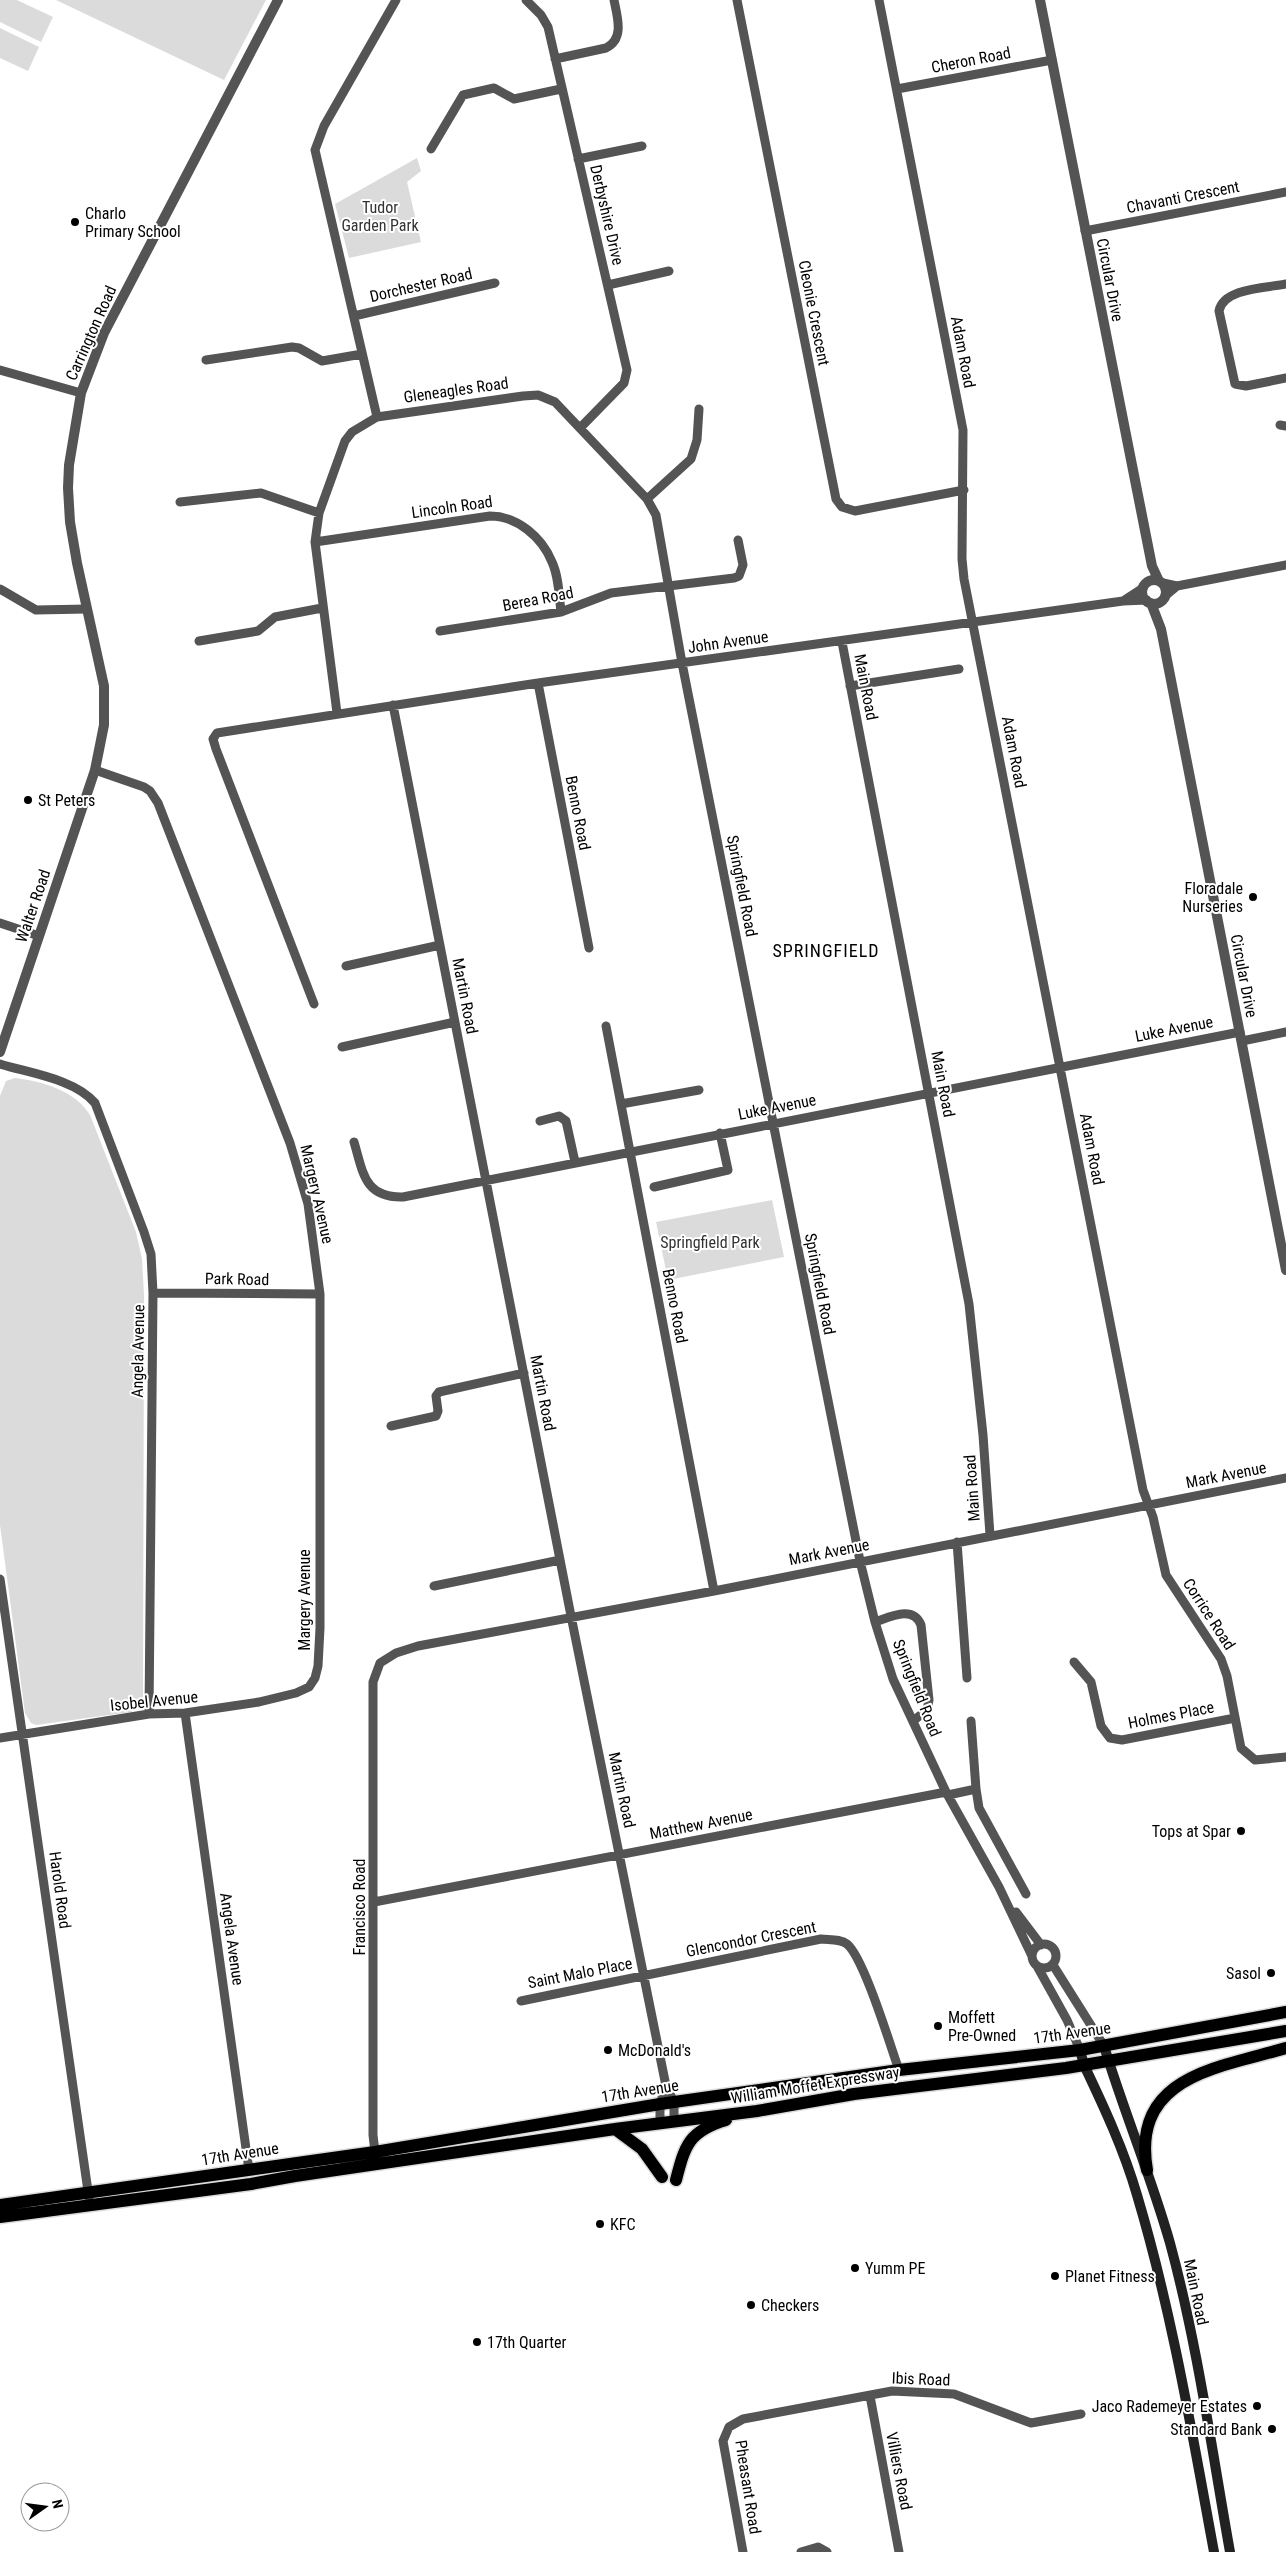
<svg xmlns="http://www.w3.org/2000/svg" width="1286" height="2552" viewBox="0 0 1286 2552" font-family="'Roboto Condensed',sans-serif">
<rect width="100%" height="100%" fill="#fff"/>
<path fill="#dbdbdb" d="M 0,0 L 17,0 L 53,17 L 41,42 L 0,22 Z
M 56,0 L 266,0 L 224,80 Z
M 0,28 L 39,47 L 28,71 L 0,58 Z
M 417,158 L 421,171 L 407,182 L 421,242 L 349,258 L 335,204 Z
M 15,1078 C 42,1081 76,1091 90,1115 L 136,1232 L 142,1259 L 144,1295 L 143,1696 L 139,1705 L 131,1712 L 36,1725 L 31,1723 L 25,1713 L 0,1525 L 0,1096 L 6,1081 Z
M 772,1200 L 784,1257 L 668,1280 L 656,1222 Z"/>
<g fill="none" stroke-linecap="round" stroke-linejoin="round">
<defs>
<path id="primary" d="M 615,2129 L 642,2149 L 662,2177
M 1147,2170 C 1131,2076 1218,2068 1286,2048
M 676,2180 C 685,2145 689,2131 726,2120
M 0,2205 L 375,2152 L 660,2104 L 899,2070 L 1080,2050 L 1286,2012
M 0,2217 L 251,2184 L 295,2176 L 615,2129 L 757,2111 L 854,2094 L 1066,2068 L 1286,2031"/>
</defs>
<use href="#primary" stroke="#dbdbdb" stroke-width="15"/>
<path stroke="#545454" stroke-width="9" d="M 526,0 L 541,15 L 548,27 L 627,370 L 624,383 L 580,428
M 737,0 L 836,499 L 842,507 L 855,511 L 964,490
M 879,0 L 963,430 L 962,559 L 964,579 L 1143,1490 L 1153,1517 L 1166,1575 L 1221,1659 L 1227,1676 L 1241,1748 L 1255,1760 L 1286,1757
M 555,59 L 606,48 C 625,39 617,16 614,0
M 897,89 L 1052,60
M 431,149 L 463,95 L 494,88 L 514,99 L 561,89
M 578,159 L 642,146
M 1085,231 L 1286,192
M 1286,284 C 1266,288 1223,288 1219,311 L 1235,384 L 1246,386 L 1286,378
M 608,285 L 669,271
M 354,316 L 495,283
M 206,360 L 292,347 L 299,348 L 322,361 L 362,354
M 0,370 L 81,393
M 377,417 L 315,150 L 324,126 L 396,0
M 1280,425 L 1286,426
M 647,499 L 691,459 L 697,440 L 699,409
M 180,502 L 261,493 L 319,513
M 315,542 L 490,516 C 517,516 542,537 552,562 C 559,577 559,596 561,612
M 1163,583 L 1177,586 L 1286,565
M 0,589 L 36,610 L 87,609
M 1165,596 L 1177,586
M 1123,601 L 1143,588
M 440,631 L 561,612 L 611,593 L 734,578 L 739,576 L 743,565 L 738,540
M 199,641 L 258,631 L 275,617 L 322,608
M 842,642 L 969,1304 L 983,1435 L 990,1535
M 538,683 L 589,948
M 850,686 L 959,669
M 393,705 L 571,1616 L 666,2086 L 674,2102 L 674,2122
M 337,713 L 315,542 L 319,513 L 345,441 L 352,432 L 377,417 L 523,396 L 538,395 L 555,402 L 647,499 L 656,515 L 682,663 L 822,1370 L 860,1561 L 875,1622 L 893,1679 L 946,1792 L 999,1887 L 1032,1956
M 0,923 L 39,936
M 346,966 L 440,945
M 314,1004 L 216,749 L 213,739 L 217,733 L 538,683 L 1123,601 L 1147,600
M 606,1026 L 714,1591
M 1242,1041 L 1286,1032
M 342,1047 L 455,1022
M 0,1064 C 29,1073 75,1079 95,1103 L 144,1232 L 151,1254 L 153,1293 L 149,1714
M 621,1104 L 699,1090
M 540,1121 L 559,1116 L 566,1121 L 575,1162
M 354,1142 C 363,1172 364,1198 403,1197 L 1240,1032
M 654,1187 L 728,1170 L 720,1133
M 153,1293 L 320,1294
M 391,1426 L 436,1416 L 438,1411 L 436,1396 L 439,1392 L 524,1373
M 957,1542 L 967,1678
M 0,1579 L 89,2198
M 434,1586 L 560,1560
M 875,1622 C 890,1617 913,1605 921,1625 L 929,1700 L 927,1710 L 913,1721
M 1074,1662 L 1091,1682 L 1101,1726 L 1110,1738 L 1122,1740 L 1235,1718
M 185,1713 L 249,2170
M 0,1738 L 149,1714 L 185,1713 L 259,1702 L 296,1693 L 309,1687 L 315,1678 L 318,1666 L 320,1628 L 320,1294 L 308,1204 L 290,1143 L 158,803 L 150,791 L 144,787 L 95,770
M 976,1789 L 979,1808 L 1026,1894
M 948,1795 L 976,1789 L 971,1721
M 374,1902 L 946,1792
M 1016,1912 L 1041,1945
M1032 1956a12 12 0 1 1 24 0a12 12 0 1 1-24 0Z
M 1053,1965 L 1104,2046
M 1037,1966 L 1067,2020 L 1080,2050
M 521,2001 L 821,1939 C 830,1940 841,1939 847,1944 C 864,1958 890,2045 899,2070
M 660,2124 L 660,2104 L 666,2086
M 375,2152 L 373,2135 L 373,1682 L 380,1663 L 396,1653 L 418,1646 L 714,1591 L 1286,1478
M 870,2396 L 899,2552
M 743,2552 L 723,2441 L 729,2427 L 743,2419 L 892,2391 L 954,2394 L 1031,2423 L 1081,2414
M 801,2552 L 818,2547 L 827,2552"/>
<path stroke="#545454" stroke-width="10" d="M 1040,0 L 1152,566 L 1159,581
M1142 592a12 12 0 1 1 24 0a12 12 0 1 1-24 0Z
M 1151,603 L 1161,629 L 1286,1270
M 0,1052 L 95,770 L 104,725 L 104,686 L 77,563 L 70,522 L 68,488 L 69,465 L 81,393 L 104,333 L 278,0"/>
<path stroke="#212121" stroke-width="10" d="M 1104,2046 C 1124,2112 1151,2176 1170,2243 C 1197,2342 1212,2451 1230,2552
M 1080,2050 L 1084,2065 C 1104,2107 1124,2150 1137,2195 C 1172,2312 1192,2433 1214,2552"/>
<use href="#primary" stroke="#000" stroke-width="12"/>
</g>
<g fill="#000" stroke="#fff" stroke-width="2">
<circle cx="75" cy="222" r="5"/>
<circle cx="28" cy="800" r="5"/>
<circle cx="1253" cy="897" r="5"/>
<circle cx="1241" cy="1831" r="5"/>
<circle cx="1271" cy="1973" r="5"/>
<circle cx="938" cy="2026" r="5"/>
<circle cx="608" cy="2050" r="5"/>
<circle cx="600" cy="2224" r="5"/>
<circle cx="855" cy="2268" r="5"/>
<circle cx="1055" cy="2276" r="5"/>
<circle cx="751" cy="2305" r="5"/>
<circle cx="477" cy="2342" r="5"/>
<circle cx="1257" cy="2406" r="5"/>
<circle cx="1272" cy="2429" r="5"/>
</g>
<g text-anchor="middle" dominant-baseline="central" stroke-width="4" stroke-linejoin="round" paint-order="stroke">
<g font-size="16" fill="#000" stroke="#fff">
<text transform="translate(971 60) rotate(-11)">Cheron Road</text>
<text transform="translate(1183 197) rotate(-11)">Chavanti Crescent</text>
<text transform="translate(607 215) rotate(77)">Derbyshire Drive</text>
<text transform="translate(1110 280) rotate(79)">Circular Drive</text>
<text transform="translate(421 285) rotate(-13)">Dorchester Road</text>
<text transform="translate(814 313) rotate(79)">Cleonie Crescent</text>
<text transform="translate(91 333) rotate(-66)">Carrington Road</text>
<text transform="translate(963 352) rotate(79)">Adam Road</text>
<text transform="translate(456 390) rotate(-8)">Gleneagles Road</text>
<text transform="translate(452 507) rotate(-8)">Lincoln Road</text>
<text transform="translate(538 599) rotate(-11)">Berea Road</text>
<text transform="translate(728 642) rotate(-8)">John Avenue</text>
<text transform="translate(866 687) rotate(79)">Main Road</text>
<text transform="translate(1014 752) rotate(79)">Adam Road</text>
<text transform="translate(578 813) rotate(79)">Benno Road</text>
<text transform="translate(742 886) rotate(79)">Springfield Road</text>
<text transform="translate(33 906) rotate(-71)">Walter Road</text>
<text transform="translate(1244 976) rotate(79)">Circular Drive</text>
<text transform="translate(465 996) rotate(79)">Martin Road</text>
<text transform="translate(1174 1029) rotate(-11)">Luke Avenue</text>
<text transform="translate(943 1084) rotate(79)">Main Road</text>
<text transform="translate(777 1107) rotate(-11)">Luke Avenue</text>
<text transform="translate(1092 1149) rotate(79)">Adam Road</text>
<text transform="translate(317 1194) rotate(77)">Margery Avenue</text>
<text transform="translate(237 1279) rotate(1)">Park Road</text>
<text transform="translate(820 1284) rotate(79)">Springfield Road</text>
<text transform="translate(675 1306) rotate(79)">Benno Road</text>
<text transform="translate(138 1351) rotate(-89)">Angela Avenue</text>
<text transform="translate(543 1393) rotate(79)">Martin Road</text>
<text transform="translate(1226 1475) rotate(-11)">Mark Avenue</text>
<text transform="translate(972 1488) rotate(-94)">Main Road</text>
<text transform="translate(829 1552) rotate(-11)">Mark Avenue</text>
<text transform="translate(304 1600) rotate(-90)">Margery Avenue</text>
<text transform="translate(1209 1614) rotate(57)">Corrice Road</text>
<text transform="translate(917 1688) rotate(68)">Springfield Road</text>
<text transform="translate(154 1701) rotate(-6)">Isobel Avenue</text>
<text transform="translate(1171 1715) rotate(-11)">Holmes Place</text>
<text transform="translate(622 1790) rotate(78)">Martin Road</text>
<text transform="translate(701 1824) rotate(-11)">Matthew Avenue</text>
<text transform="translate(60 1890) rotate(82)">Harold Road</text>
<text transform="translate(359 1907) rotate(-90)">Francisco Road</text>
<text transform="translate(232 1939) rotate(82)">Angela Avenue</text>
<text transform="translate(751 1939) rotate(-11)">Glencondor Crescent</text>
<text transform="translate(580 1973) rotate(-11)">Saint Malo Place</text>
<text transform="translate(1072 2033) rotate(-8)">17th Avenue</text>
<text transform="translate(815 2085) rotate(-9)">William Moffet Expressway</text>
<text transform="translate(640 2091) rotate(-9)">17th Avenue</text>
<text transform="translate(240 2154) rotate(-9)">17th Avenue</text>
<text transform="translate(1196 2292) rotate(78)">Main Road</text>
<text transform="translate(921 2379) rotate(2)">Ibis Road</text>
<text transform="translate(899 2471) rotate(79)">Villiers Road</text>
<text transform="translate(748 2487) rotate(81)">Pheasant Road</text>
</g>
<g font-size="16" fill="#323232" stroke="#fff">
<text x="380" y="207">Tudor<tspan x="380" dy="18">Garden Park</tspan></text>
<text x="710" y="1242">Springfield Park</text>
</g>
<g font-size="16" fill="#000" stroke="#fff" text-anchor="start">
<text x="85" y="213">Charlo<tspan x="85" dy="18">Primary School</tspan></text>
<text x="38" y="800">St Peters</text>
<text x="1243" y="888" text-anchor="end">Floradale<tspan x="1243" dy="18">Nurseries</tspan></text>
<text x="1231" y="1831" text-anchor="end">Tops at Spar</text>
<text x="1261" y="1973" text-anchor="end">Sasol</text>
<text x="948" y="2017">Moffett<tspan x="948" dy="18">Pre-Owned</tspan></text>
<text x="618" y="2050">McDonald's</text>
<text x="610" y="2224">KFC</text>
<text x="865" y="2268">Yumm PE</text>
<text x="1065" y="2276">Planet Fitness</text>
<text x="761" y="2305">Checkers</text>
<text x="487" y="2342">17th Quarter</text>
<text x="1247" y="2406" text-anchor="end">Jaco Rademeyer Estates</text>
<text x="1262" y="2429" text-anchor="end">Standard Bank</text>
</g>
<g font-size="18" letter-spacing="1" fill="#000" stroke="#fff">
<text x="826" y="950">SPRINGFIELD</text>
</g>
</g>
<g transform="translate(45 2507) rotate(76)"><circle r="24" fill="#ffffff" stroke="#999999"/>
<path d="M0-4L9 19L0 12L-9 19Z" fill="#000000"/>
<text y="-8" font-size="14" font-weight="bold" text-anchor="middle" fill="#000000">N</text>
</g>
</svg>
